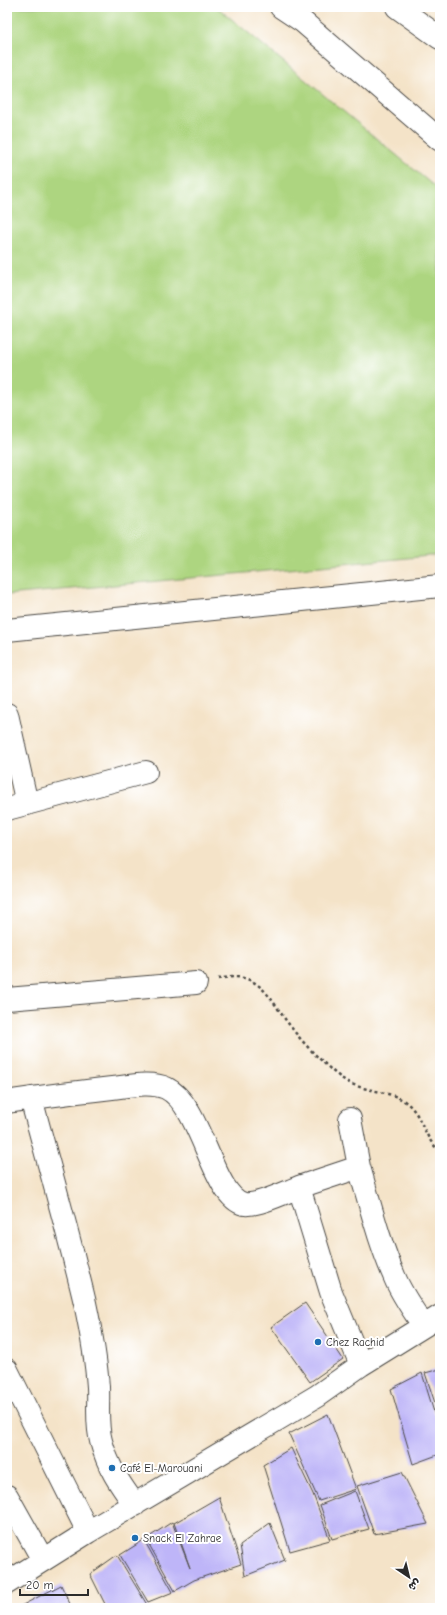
<svg xmlns="http://www.w3.org/2000/svg" width="447" height="1615" viewBox="0 0 447 1615" font-family="'Comic Neue','Playpen Sans Arabic',sans-serif">
<rect width="100%" height="100%" fill="#fff"/>
<filter id="ink" filterUnits="userSpaceOnUse"><feTurbulence type="fractalNoise" baseFrequency=".025" numOctaves="2"/><feDisplacementMap in="SourceGraphic" scale="8" xChannelSelector="R" yChannelSelector="G"/><feConvolveMatrix kernelMatrix="1 2 1 2 8 2 1 2 1" color-interpolation-filters="sRGB"/></filter>
<filter id="wash" filterUnits="userSpaceOnUse"><feTurbulence type="fractalNoise" baseFrequency=".012" numOctaves="4" result="noise"/><feDisplacementMap in="SourceGraphic" scale="16" xChannelSelector="R" yChannelSelector="G"/><feGaussianBlur stdDeviation="0.9" result="paint"/><feColorMatrix in="noise" values="0 0 0 0 0 0 0 0 0 0 0 0 0 0 0 0 0 1.4 0 .05"/><feComposite in="paint" operator="in"/></filter>
<g filter="url(#wash)">
<rect width="100%" height="100%" fill="#f4e3c8"/>
<path fill="#add580" stroke="#6c8056" d="M 7,7 L 217,7 L 440,191 L 440,555 L 7,595 Z"/>
<g id="blocks">
<path fill="#beb5f8" d="M 305,1303 L 343,1359 L 310,1382 L 271,1327 Z
M 440,1369 L 440,1418 L 425,1373 Z
M 422,1373 L 440,1432 L 440,1454 L 413,1464 L 391,1389 Z
M 328,1414 L 356,1489 L 319,1501 L 289,1434 Z
M 291,1448 L 313,1494 L 330,1540 L 290,1551 L 263,1465 Z
M 402,1472 L 428,1524 L 374,1534 L 357,1486 Z
M 355,1491 L 369,1529 L 332,1539 L 320,1505 Z
M 219,1497 L 241,1564 L 194,1580 L 175,1591 L 146,1539 L 172,1522 L 190,1568 L 174,1523 Z
M 270,1523 L 285,1560 L 245,1576 L 240,1545 Z
M 144,1540 L 173,1592 L 148,1602 L 120,1555 Z
M 117,1555 L 149,1608 L 107,1608 L 90,1574 Z
M 61,1585 L 72,1608 L 17,1608 Z"/>
</g>
</g>
<g filter="url(#ink)">
<use href="#blocks" fill-opacity="0" stroke="#494743" stroke-width="1"/>
<g fill="none" stroke-linecap="round" stroke-linejoin="round">
<defs>
<path id="minor" d="M 281,7 L 302,21 L 440,140
M 397,7 L 440,38
M 7,630 L 440,586
M 7,714 L 27,804
M 7,809 L 146,772
M 7,999 L 196,983
M 31,1098 C 49,1166 69,1235 85,1303 C 91,1331 96,1359 98,1387 C 99,1405 96,1423 101,1441 C 108,1467 119,1483 135,1505
M 7,1102 C 42,1096 77,1092 112,1088 C 129,1086 151,1081 166,1088 C 202,1105 212,1196 244,1204 C 257,1206 286,1192 299,1187 L 331,1292 L 361,1365
M 350,1119 L 359,1167
M 299,1187 L 359,1167 C 370,1204 379,1242 395,1278 C 402,1295 413,1310 423,1325
M 7,1370 L 88,1532
M 7,1496 L 43,1560
M 7,1583 L 88,1532 L 317,1396 L 361,1365 L 440,1316"/>
</defs>
<use href="#minor" stroke="#494743" stroke-width="24"/>
<path stroke="#494743" stroke-width="2.5" stroke-dasharray="3 3" stroke-linecap="butt" d="M 218,979 C 223,978 230,977 236,977 C 263,978 274,1005 288,1023 C 298,1037 310,1050 323,1062 C 332,1071 344,1082 357,1086 C 373,1092 395,1092 408,1104 C 423,1117 424,1139 440,1151"/>
<use href="#minor" stroke="#fff" stroke-width="22"/>
</g>
</g>
<g fill="#1f6fb2" stroke="#fff" stroke-width="1.5">
<circle cx="318" cy="1342" r="4"/>
<circle cx="112" cy="1468" r="4"/>
<circle cx="135" cy="1538" r="4"/>
</g>
<g text-anchor="middle" dominant-baseline="central" stroke-width="4" stroke-linejoin="round" paint-order="stroke">
<g font-size="11" fill="#2b2b2b" stroke="#fff" text-anchor="start">
<text x="326" y="1342">Chez Rachid</text>
<text x="120" y="1468">Café El-Marouani</text>
<text x="143" y="1538">Snack El Zahrae</text>
</g>
</g>
<rect width="447" height="1615" fill="none" stroke="#fff" stroke-width="24"/>
<g transform="translate(409 1577) rotate(145)" stroke="#ffffff" stroke-width="3" paint-order="stroke">
<path d="M0-3L7 15L0 10L-7 15Z" fill="#2b2b2b"/>
<text y="-6" font-size="11" font-weight="bold" text-anchor="middle" fill="#2b2b2b">ش</text>
</g>
<path d="M20 1589v6h68v-6" fill="none" stroke="#2b2b2b" stroke-width="2"/>
<text x="26" y="1589" font-size="12" fill="#2b2b2b" stroke="#ffffff" stroke-width="3" paint-order="stroke">20 m</text>
</svg>
